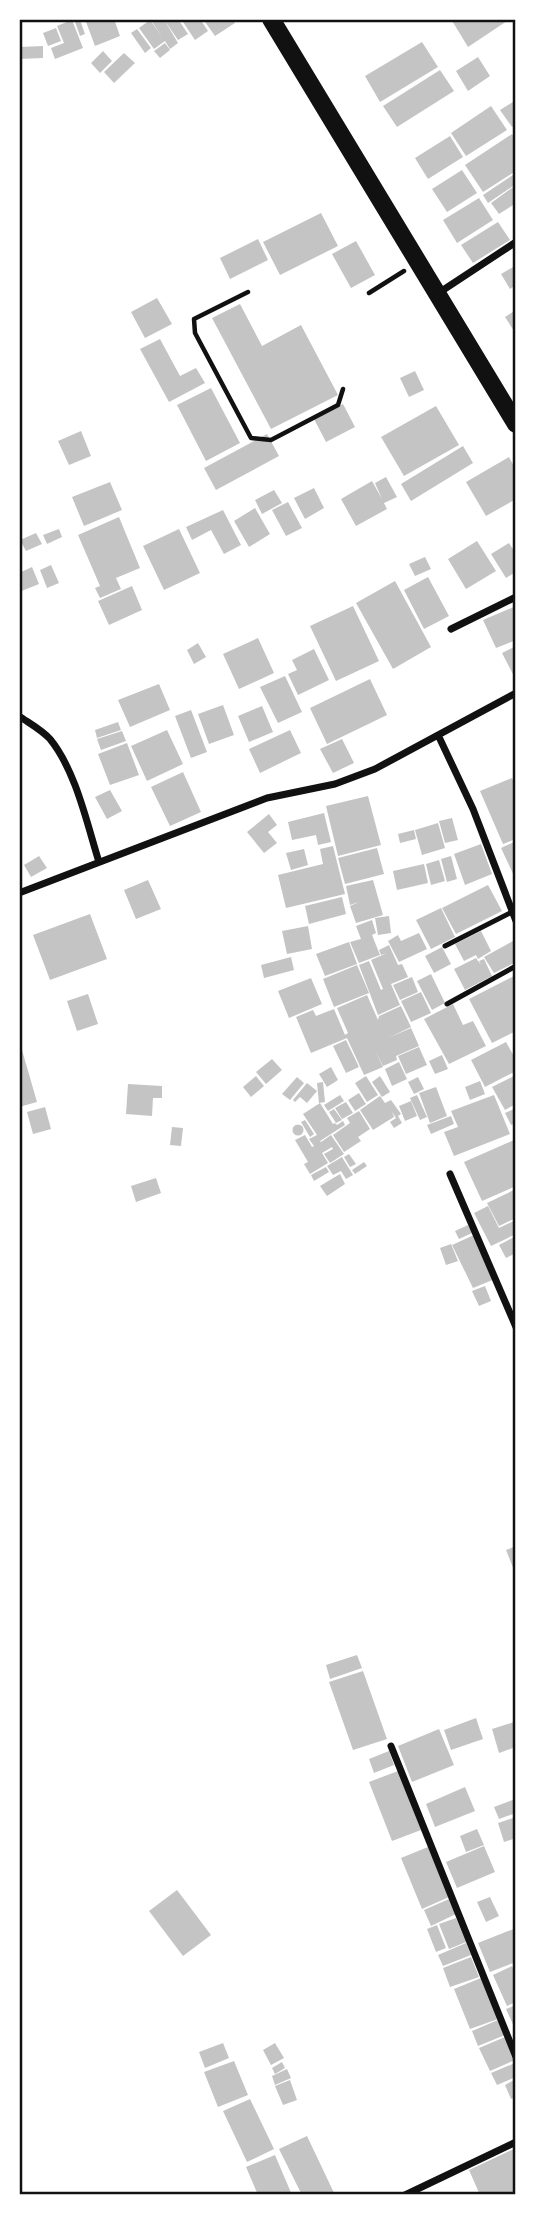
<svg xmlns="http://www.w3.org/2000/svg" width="535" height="2214" viewBox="0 0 535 2214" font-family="'Varela Round',sans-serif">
<rect width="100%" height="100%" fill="#fff"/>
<path fill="#c4c4c4" d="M 85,19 L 114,19 L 120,36 L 95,46 Z
M 150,19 L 178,19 L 188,34 L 178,40 L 165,21 L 178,43 L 170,49 L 165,41 L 154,49 L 139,28 L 150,20 L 163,38 Z
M 181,19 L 200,19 L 208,31 L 195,40 Z
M 203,19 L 232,19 L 235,23 L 215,36 Z
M 451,19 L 510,19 L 468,47 Z
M 72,20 L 83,48 L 55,59 L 51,48 L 64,43 L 57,26 Z
M 80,20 L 85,34 L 80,36 L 75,22 Z
M 56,28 L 61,41 L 48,46 L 43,33 Z
M 137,29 L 151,48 L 145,53 L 131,33 Z
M 422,42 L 438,67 L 380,102 L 365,76 Z
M 165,43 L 170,50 L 160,58 L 154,51 Z
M 43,46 L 43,58 L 19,59 L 19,47 Z
M 103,51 L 112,61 L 100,73 L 91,63 Z
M 124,53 L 135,63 L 114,83 L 104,72 Z
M 478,57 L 490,76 L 468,91 L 456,71 Z
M 440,70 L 454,91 L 397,127 L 383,106 Z
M 513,102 L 516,107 L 516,125 L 512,127 L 500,110 Z
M 491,106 L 507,130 L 466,156 L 451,133 Z
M 512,134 L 516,140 L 516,171 L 483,192 L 465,165 Z
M 450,136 L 463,157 L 428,179 L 415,158 Z
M 462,170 L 477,193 L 447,212 L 432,189 Z
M 516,173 L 516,184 L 488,203 L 483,195 Z
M 516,185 L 516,203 L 499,214 L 491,203 Z
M 479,198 L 493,220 L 457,243 L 443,220 Z
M 321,213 L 338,246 L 280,275 L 263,242 Z
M 498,222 L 510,240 L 473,263 L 461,245 Z
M 258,239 L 268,260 L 230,279 L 220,258 Z
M 356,241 L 375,275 L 351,288 L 332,254 Z
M 513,267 L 516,271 L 516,285 L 510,289 L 501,274 Z
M 157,298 L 172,324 L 145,338 L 131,312 Z
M 240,304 L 262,346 L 301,325 L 338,395 L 271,429 L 212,318 Z
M 516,310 L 516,334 L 505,317 Z
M 160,339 L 180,376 L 196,368 L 205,383 L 169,402 L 140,349 Z
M 415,371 L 424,390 L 409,397 L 400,378 Z
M 211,388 L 240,443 L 206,461 L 177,405 Z
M 343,404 L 355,427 L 326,442 L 314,419 Z
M 436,406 L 459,445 L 404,476 L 381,437 Z
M 81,431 L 91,456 L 69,465 L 58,441 Z
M 267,434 L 279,456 L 216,490 L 204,468 Z
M 463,446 L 473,463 L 411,501 L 401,484 Z
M 509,457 L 516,470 L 516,499 L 486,516 L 466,482 Z
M 386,477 L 397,497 L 384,503 L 387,509 L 356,526 L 341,499 L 372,481 L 382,499 L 375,483 Z
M 110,482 L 122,510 L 84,526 L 72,497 Z
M 314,488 L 324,508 L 305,519 L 294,498 Z
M 274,490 L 282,503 L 262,514 L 255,500 Z
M 288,502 L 302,528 L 286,536 L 272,510 Z
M 255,508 L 270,534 L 249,547 L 234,521 Z
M 223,510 L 241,545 L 224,554 L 211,530 L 192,540 L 186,527 Z
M 119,517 L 140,568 L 116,578 L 121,589 L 100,598 L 95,588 L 100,586 L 78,535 Z
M 59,529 L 62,537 L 47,544 L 43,535 Z
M 179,529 L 200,573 L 164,590 L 143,546 Z
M 36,533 L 42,544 L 26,551 L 20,540 Z
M 477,541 L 496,571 L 466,589 L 448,559 Z
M 509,543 L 516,554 L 516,572 L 506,578 L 491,554 Z
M 425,557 L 431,569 L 415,576 L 409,564 Z
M 51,565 L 59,583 L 47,588 L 40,570 Z
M 32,567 L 39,584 L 19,592 L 19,573 Z
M 428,577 L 449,616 L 424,629 L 404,590 Z
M 395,581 L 431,647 L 393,669 L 356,603 Z
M 132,586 L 142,610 L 109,625 L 98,601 Z
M 353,606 L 379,661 L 336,681 L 310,626 Z
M 516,606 L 516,640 L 496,648 L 483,620 Z
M 258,638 L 274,673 L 239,689 L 223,654 Z
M 198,643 L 206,657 L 194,664 L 187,650 Z
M 516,646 L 516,680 L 502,653 Z
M 314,649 L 329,680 L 298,695 L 288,674 L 297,670 L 292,660 Z
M 285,676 L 302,712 L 278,723 L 260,687 Z
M 370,679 L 387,715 L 327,744 L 310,708 Z
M 159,684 L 170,710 L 130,727 L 118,700 Z
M 223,705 L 234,735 L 209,744 L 198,714 Z
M 262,706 L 273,732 L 249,742 L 238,716 Z
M 191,710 L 207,752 L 191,758 L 175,716 Z
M 118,722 L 121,730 L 97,738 L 95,730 Z
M 167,730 L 183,764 L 147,781 L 131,746 Z
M 290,730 L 301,753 L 260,773 L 249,749 Z
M 122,731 L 126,741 L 101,750 L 97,739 Z
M 342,739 L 354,763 L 333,773 L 320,749 Z
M 127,743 L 139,775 L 110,785 L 98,754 Z
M 183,772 L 201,812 L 170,826 L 151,787 Z
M 512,778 L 516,787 L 516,839 L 503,844 L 480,791 Z
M 110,790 L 122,811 L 107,819 L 95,797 Z
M 368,796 L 381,845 L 338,856 L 326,806 Z
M 324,813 L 331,842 L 318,845 L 316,835 L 292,840 L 288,822 Z
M 269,814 L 277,825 L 268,832 L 277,843 L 264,853 L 247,832 Z
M 452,818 L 458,840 L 445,843 L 439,821 Z
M 438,823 L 445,848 L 422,855 L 415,830 Z
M 414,830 L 416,839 L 400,843 L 398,834 Z
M 516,841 L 516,880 L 501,848 Z
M 481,844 L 492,874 L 465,885 L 454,854 Z
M 333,846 L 345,894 L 286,908 L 278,875 L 323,864 L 320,849 Z
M 377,848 L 384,874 L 345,884 L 338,858 Z
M 304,849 L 308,865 L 291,870 L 286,853 Z
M 39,856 L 47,868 L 31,877 L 24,865 Z
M 451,856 L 457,879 L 447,882 L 441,859 Z
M 439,860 L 445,881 L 431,885 L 426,864 Z
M 424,864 L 428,883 L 397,890 L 393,871 Z
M 148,880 L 161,909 L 136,919 L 124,890 Z
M 373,880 L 383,915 L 356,923 L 350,906 L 359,902 L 350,905 L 346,886 Z
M 488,885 L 502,911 L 456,934 L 442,908 Z
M 342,897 L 346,914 L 309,924 L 305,906 Z
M 441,908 L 455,937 L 431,949 L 416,920 Z
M 90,914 L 107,959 L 50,980 L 33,935 Z
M 389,916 L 391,933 L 378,935 L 375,918 Z
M 372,920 L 376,933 L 372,935 L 380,955 L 359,963 L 350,942 L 368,937 L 361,939 L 356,926 Z
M 308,926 L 312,949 L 287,954 L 282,931 Z
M 481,931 L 491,951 L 478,959 L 476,955 L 464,961 L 455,944 Z
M 419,933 L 427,949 L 399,962 L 388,941 L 398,935 L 401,941 Z
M 515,940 L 516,962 L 494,973 L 484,957 Z
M 349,942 L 357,964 L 325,976 L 316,954 Z
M 389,945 L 398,965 L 402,964 L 408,977 L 391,984 L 400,1005 L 378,1015 L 359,965 L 369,961 L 381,990 L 383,989 L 371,960 L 387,953 L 381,955 L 379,950 Z
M 442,947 L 451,964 L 434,973 L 425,956 Z
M 291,957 L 294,970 L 264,978 L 261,965 Z
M 476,958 L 481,965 L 479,961 L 484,959 L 492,976 L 465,990 L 454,969 Z
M 357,965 L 369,993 L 334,1007 L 323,979 Z
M 431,974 L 445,1003 L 432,1010 L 417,981 Z
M 516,975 L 516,1031 L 492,1043 L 469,999 Z
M 412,977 L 418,992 L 400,1000 L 393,985 Z
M 311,978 L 322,1004 L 289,1018 L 278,991 Z
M 421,992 L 431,1013 L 411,1022 L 401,1001 Z
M 88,994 L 98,1024 L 77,1031 L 67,1001 Z
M 367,995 L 378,1020 L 379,1016 L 401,1006 L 411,1027 L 388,1038 L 411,1028 L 419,1046 L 396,1056 L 397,1060 L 383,1066 L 375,1050 L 383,1067 L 364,1075 L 347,1038 L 311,1053 L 296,1017 L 313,1010 L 316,1016 L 334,1009 L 345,1035 L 348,1033 L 337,1008 Z
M 453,1004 L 463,1025 L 473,1021 L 486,1046 L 449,1064 L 424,1019 Z
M 346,1040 L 359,1067 L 346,1073 L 333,1046 Z
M 506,1042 L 516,1060 L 516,1071 L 485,1087 L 471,1060 Z
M 419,1047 L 427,1065 L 406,1074 L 398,1056 Z
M 22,1050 L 37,1102 L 19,1107 L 19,1051 Z
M 442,1055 L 448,1069 L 435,1074 L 429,1061 Z
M 272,1059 L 282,1070 L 266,1084 L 256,1072 Z
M 399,1062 L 407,1079 L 392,1086 L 385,1069 Z
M 331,1067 L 338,1080 L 327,1087 L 319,1074 Z
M 516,1075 L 516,1104 L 505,1110 L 492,1087 Z
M 256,1076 L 264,1086 L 251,1097 L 243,1087 Z
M 366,1076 L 378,1095 L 367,1102 L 355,1083 Z
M 380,1076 L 390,1092 L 382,1097 L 372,1082 Z
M 297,1077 L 304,1083 L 290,1100 L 282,1094 Z
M 418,1077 L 424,1089 L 414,1094 L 408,1082 Z
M 480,1081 L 485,1094 L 470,1100 L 465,1087 Z
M 323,1082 L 325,1102 L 319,1103 L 317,1083 Z
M 307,1083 L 317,1091 L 307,1103 L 300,1097 L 295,1102 L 293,1100 Z
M 128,1084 L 162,1086 L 162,1098 L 153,1098 L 152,1116 L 126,1114 Z
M 436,1087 L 447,1116 L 430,1123 L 419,1093 Z
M 359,1093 L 366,1104 L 355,1111 L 348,1100 Z
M 340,1095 L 344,1101 L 328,1111 L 324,1105 Z
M 417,1095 L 427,1117 L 420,1120 L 410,1098 Z
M 494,1095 L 510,1134 L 454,1156 L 444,1132 L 458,1127 L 451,1111 Z
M 380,1096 L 385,1103 L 391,1100 L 401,1114 L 398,1116 L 402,1123 L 394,1128 L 390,1122 L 396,1118 L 392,1112 L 394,1117 L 373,1130 L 360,1110 Z
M 411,1101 L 417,1116 L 405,1121 L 399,1106 Z
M 346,1102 L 353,1113 L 342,1119 L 335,1108 Z
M 320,1103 L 333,1124 L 335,1123 L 337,1125 L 343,1121 L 345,1125 L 320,1141 L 321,1142 L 331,1135 L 344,1154 L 330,1163 L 324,1154 L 333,1149 L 332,1147 L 322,1153 L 328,1163 L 310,1174 L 304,1164 L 308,1162 L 295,1140 L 305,1135 L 312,1147 L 314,1146 L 309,1139 L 317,1135 L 303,1114 Z
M 45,1107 L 51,1129 L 33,1134 L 27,1112 Z
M 516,1108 L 516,1123 L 511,1125 L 505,1113 Z
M 334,1109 L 342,1120 L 336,1123 L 329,1112 Z
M 359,1111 L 370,1129 L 358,1137 L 361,1141 L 344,1152 L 333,1135 L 350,1123 L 347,1118 Z
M 451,1116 L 454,1124 L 431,1134 L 427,1125 Z
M 305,1120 L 314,1134 L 310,1137 L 301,1122 Z
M292.5 1130a5.5 5.5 0 1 1 11 0a5.5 5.5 0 1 1-11 0Z
M 172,1127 L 183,1128 L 181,1146 L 170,1145 Z
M 514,1140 L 516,1144 L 516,1186 L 482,1201 L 464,1162 Z
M 349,1154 L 356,1164 L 350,1167 L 344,1157 Z
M 342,1157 L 353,1175 L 346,1179 L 341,1171 L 333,1175 L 327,1166 Z
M 364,1162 L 367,1166 L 355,1174 L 352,1170 Z
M 326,1167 L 329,1172 L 314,1181 L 311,1175 Z
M 340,1174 L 345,1184 L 327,1196 L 320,1186 Z
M 156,1178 L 161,1193 L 136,1202 L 131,1186 Z
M 516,1189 L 516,1218 L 499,1226 L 487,1203 Z
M 488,1206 L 499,1228 L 516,1220 L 516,1234 L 491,1246 L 474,1213 Z
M 468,1225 L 472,1233 L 459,1239 L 455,1231 Z
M 474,1235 L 495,1279 L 473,1288 L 452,1245 Z
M 516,1236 L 516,1253 L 506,1258 L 499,1245 Z
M 451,1244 L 458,1261 L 446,1265 L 440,1248 Z
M 485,1286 L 491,1301 L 479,1306 L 472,1291 Z
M 516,1546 L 516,1575 L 506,1550 Z
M 357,1655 L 362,1668 L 330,1679 L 326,1665 Z
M 363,1671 L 387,1739 L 353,1750 L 329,1682 Z
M 476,1718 L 483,1739 L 451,1750 L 444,1730 Z
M 514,1722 L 516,1747 L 499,1753 L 492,1729 Z
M 439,1729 L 454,1765 L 412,1782 L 398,1746 Z
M 389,1751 L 394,1765 L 374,1773 L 369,1759 Z
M 398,1771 L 421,1830 L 392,1841 L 369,1782 Z
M 465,1787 L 475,1811 L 435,1827 L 426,1804 Z
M 515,1799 L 516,1813 L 499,1819 L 494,1807 Z
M 516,1817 L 516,1838 L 504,1842 L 498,1823 Z
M 477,1829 L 484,1845 L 466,1852 L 460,1836 Z
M 484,1846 L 495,1872 L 457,1888 L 446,1862 Z
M 428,1847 L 449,1897 L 422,1909 L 401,1858 Z
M 177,1890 L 211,1935 L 183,1956 L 149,1911 Z
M 490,1897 L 499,1916 L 486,1922 L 477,1902 Z
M 449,1899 L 456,1914 L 431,1926 L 424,1910 Z
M 456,1918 L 466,1942 L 449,1949 L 439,1924 Z
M 437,1925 L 446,1948 L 436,1952 L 427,1929 Z
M 516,1928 L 516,1962 L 490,1972 L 478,1943 Z
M 466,1943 L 471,1955 L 443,1966 L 438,1955 Z
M 471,1957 L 479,1977 L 450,1987 L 443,1968 Z
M 512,1966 L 516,1975 L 516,2002 L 507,2006 L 493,1975 Z
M 481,1978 L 498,2019 L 470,2029 L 454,1989 Z
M 516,2005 L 516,2031 L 506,2009 Z
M 498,2020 L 505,2035 L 478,2046 L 472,2031 Z
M 505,2037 L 515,2060 L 490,2071 L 479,2048 Z
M 223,2043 L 229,2058 L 205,2068 L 199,2052 Z
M 275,2043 L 284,2058 L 271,2065 L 263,2050 Z
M 234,2061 L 248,2095 L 218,2107 L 204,2072 Z
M 282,2062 L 285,2068 L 275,2074 L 272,2068 Z
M 515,2063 L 516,2077 L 497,2085 L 491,2073 Z
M 287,2069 L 291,2078 L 275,2085 L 272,2076 Z
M 516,2079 L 516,2097 L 511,2099 L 505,2085 Z
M 290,2080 L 297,2100 L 283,2105 L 275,2086 Z
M 250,2099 L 274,2149 L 247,2162 L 223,2111 Z
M 307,2136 L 335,2195 L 302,2195 L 279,2149 Z
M 516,2148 L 516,2195 L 480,2195 L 469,2170 Z
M 275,2155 L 292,2195 L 258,2195 L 246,2167 Z"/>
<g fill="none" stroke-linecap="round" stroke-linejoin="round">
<path stroke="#111" stroke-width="4.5" d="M 248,292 L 194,319 L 195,333 L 251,438 L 271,440 L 338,405 L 343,389
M 369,293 L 404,271"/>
<path stroke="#111" stroke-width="5" d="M 445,946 L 512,912
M 447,1004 L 516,966"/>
<path stroke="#111" stroke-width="7" d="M 437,294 L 516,242
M 451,629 L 516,597
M 19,716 C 29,723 42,730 50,739 C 76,771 87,824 99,862
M 439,737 L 473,809 L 516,921
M 19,893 L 267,798 L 335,784 L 375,769 L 516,693
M 450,1174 L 516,1327
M 391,1746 L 516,2057
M 405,2195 L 516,2142"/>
<path stroke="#111" stroke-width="18" d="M 271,19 L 516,424"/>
</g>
<rect width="535" height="2214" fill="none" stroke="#ffffff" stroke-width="42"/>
<rect x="21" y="21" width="493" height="2172" fill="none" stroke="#111" stroke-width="2.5"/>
</svg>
